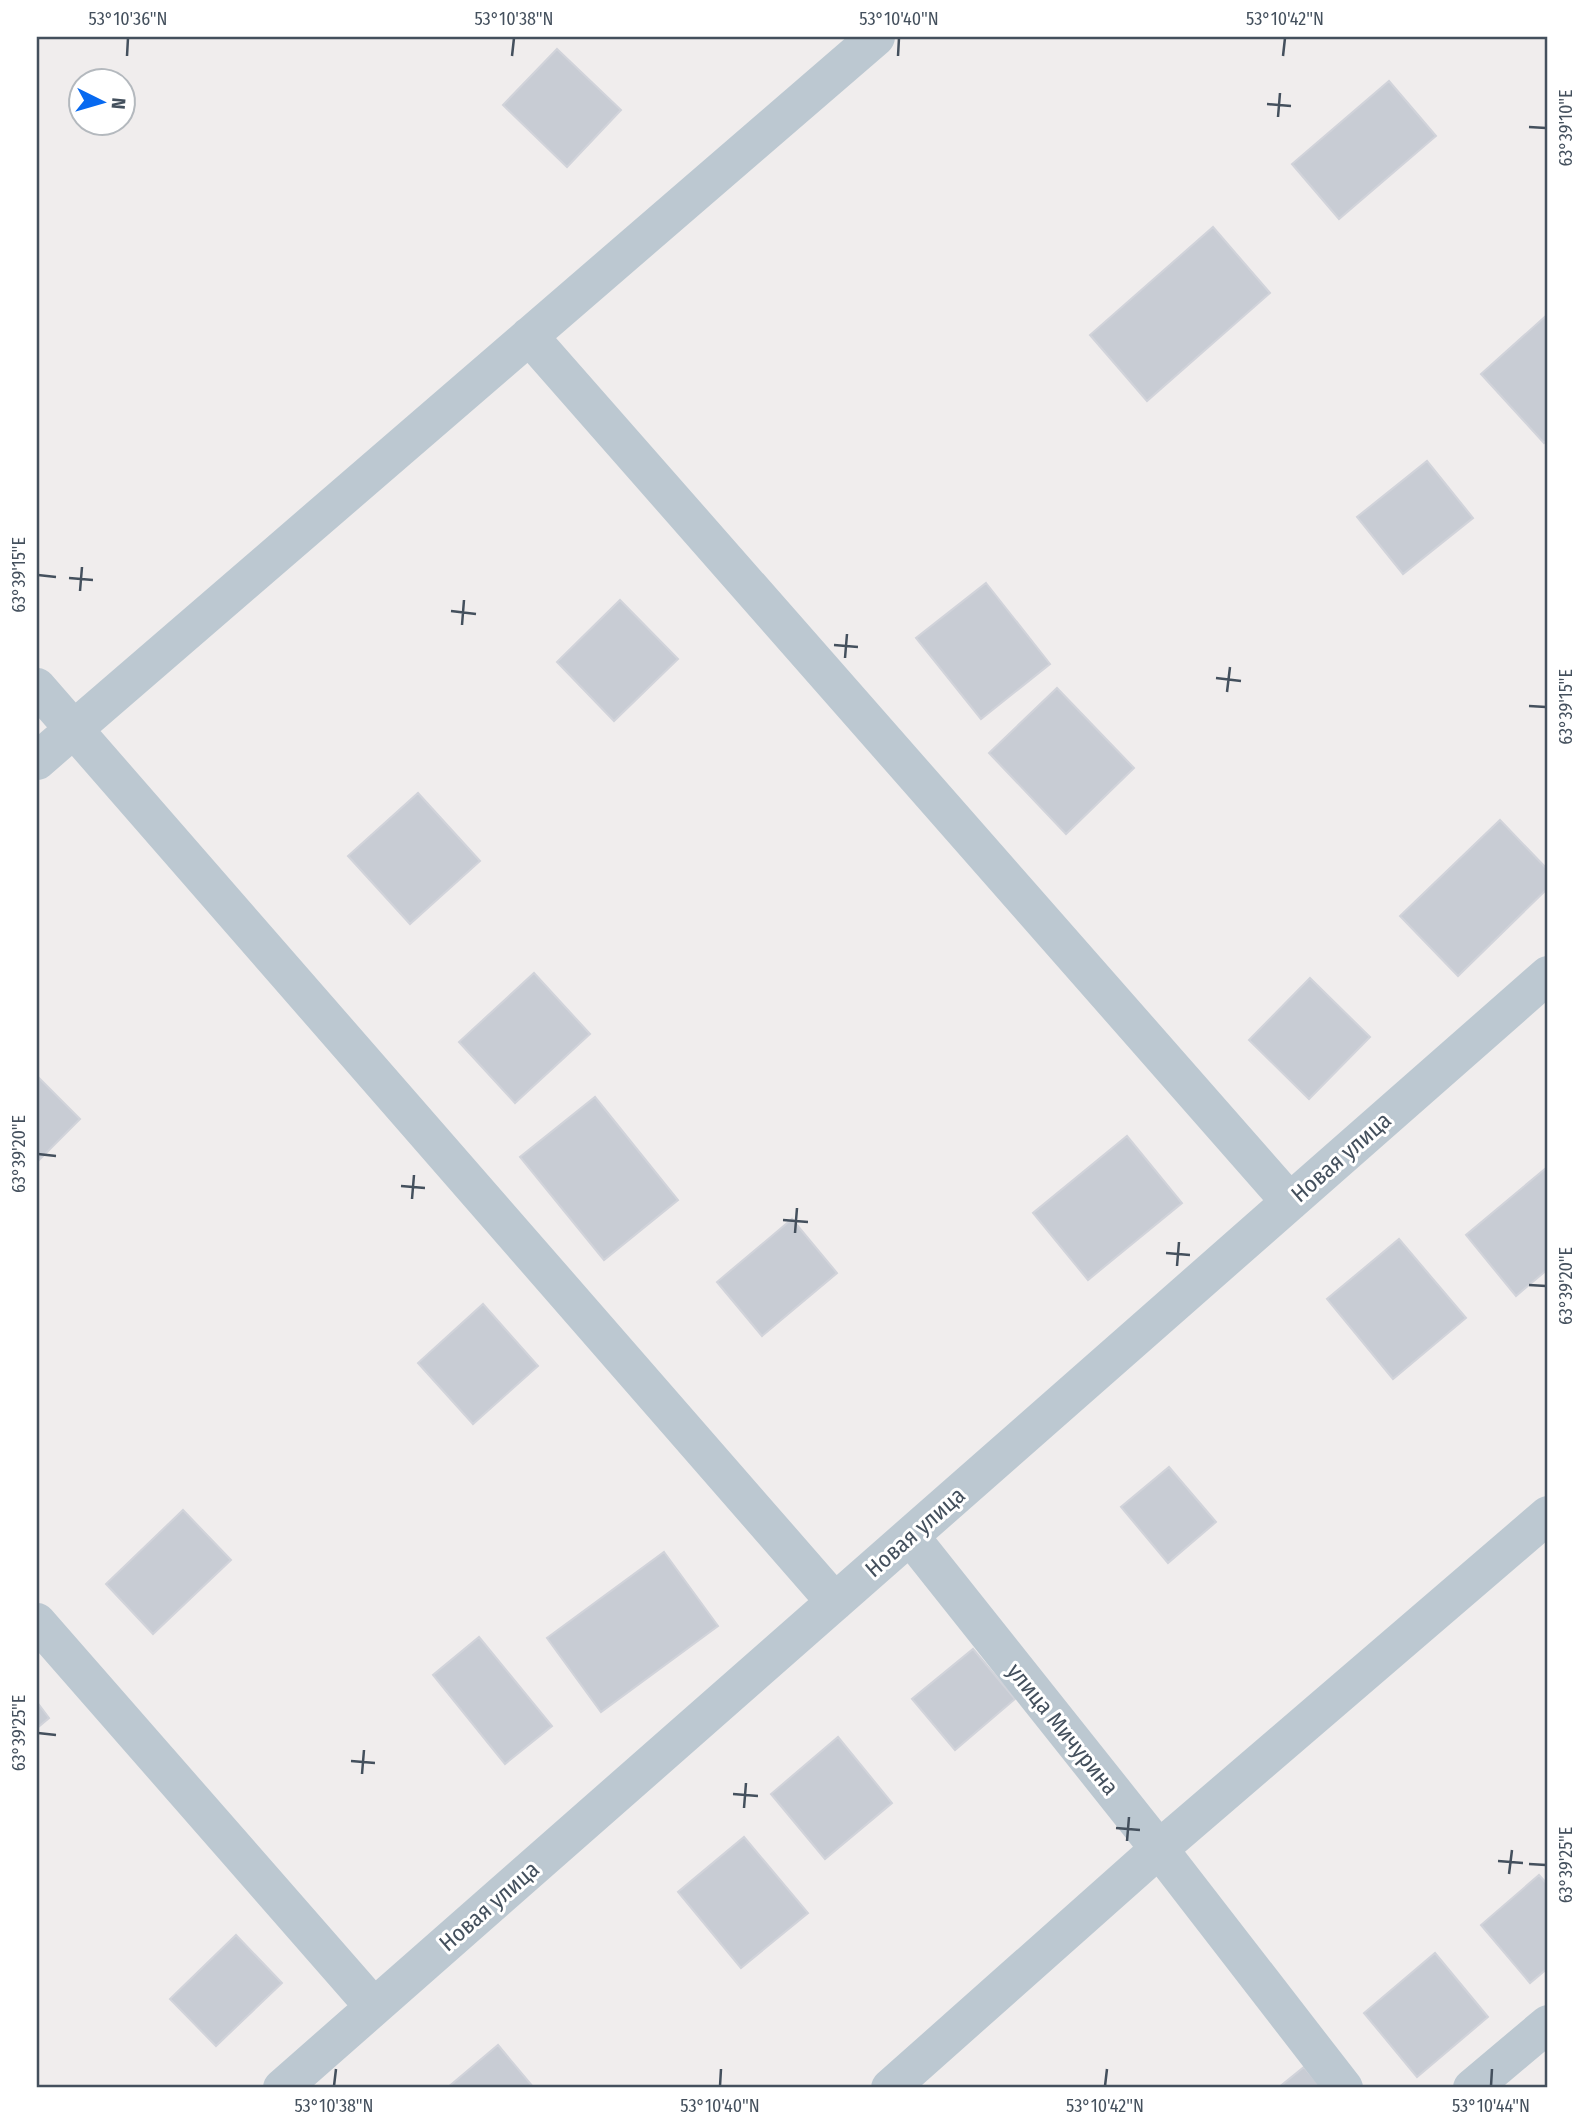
<svg xmlns="http://www.w3.org/2000/svg" width="1585" height="2125" viewBox="0 0 1585 2125" font-family="'Fira Sans Condensed',sans-serif">
<rect width="100%" height="100%" fill="#f0eded"/>
<path fill="#c8ccd4" stroke="#d1d3da" stroke-width="2" d="M 557,49 L 621,110 L 567,167 L 503,105 Z
M 1389,81 L 1436,136 L 1339,219 L 1292,164 Z
M 1213,227 L 1270,293 L 1147,401 L 1090,335 Z
M 1548,314 L 1548,439 L 1544,443 L 1481,374 Z
M 1427,461 L 1473,518 L 1403,574 L 1357,517 Z
M 986,583 L 1050,664 L 981,719 L 916,638 Z
M 620,600 L 678,659 L 614,721 L 557,662 Z
M 1057,688 L 1134,768 L 1066,834 L 989,753 Z
M 418,793 L 480,861 L 410,924 L 348,856 Z
M 1500,820 L 1548,870 L 1548,888 L 1458,976 L 1400,916 Z
M 534,973 L 590,1034 L 515,1103 L 459,1042 Z
M 1310,978 L 1370,1037 L 1309,1099 L 1249,1040 Z
M 37,1076 L 80,1119 L 37,1162 Z
M 595,1097 L 678,1200 L 604,1260 L 520,1157 Z
M 1127,1136 L 1182,1203 L 1088,1280 L 1033,1213 Z
M 1546,1168 L 1548,1172 L 1548,1269 L 1516,1296 L 1466,1235 Z
M 792,1219 L 837,1273 L 762,1336 L 717,1282 Z
M 1399,1239 L 1466,1318 L 1393,1379 L 1327,1299 Z
M 483,1304 L 538,1366 L 473,1424 L 418,1363 Z
M 1169,1467 L 1216,1522 L 1168,1563 L 1121,1507 Z
M 183,1510 L 231,1560 L 153,1634 L 106,1584 Z
M 664,1552 L 718,1626 L 601,1712 L 547,1638 Z
M 479,1637 L 552,1726 L 505,1764 L 433,1675 Z
M 973,1649 L 1015,1699 L 955,1750 L 912,1699 Z
M 37,1702 L 49,1718 L 37,1728 Z
M 838,1737 L 892,1803 L 825,1859 L 771,1794 Z
M 744,1837 L 808,1913 L 741,1968 L 678,1892 Z
M 1539,1875 L 1548,1885 L 1548,1968 L 1530,1983 L 1481,1925 Z
M 236,1935 L 282,1983 L 216,2046 L 170,1999 Z
M 1435,1953 L 1488,2017 L 1417,2077 L 1364,2013 Z
M 498,2045 L 534,2088 L 447,2088 Z
M 1304,2067 L 1322,2088 L 1278,2088 Z"/>
<g fill="none" stroke-linecap="round" stroke-linejoin="round">
<path stroke="#bcc8d1" stroke-width="38" d="M 529,336 L 1290,1202
M 37,687 L 835,1602
M 37,761 L 876,37
M 910,1536 L 1159,1849 L 1344,2088
M 37,1622 L 374,2007
M 282,2088 L 1548,975
M 890,2088 L 1159,1849 L 1548,1515
M 1472,2088 L 1548,2024"/>
</g>
<path fill="none" stroke="#44505d" stroke-width="2.5" d="M 127,56 L 128,38M 512,56 L 514,38M 898,56 L 899,38M 1283,56 L 1285,38M 1267,104 L 1291,106M 1278,117 L 1280,93M 1529,127 L 1546,128M 38,575 L 56,577M 69,578 L 93,580M 80,591 L 82,567M 451,611 L 476,614M 462,625 L 464,600M 834,645 L 858,647M 845,658 L 847,634M 1216,678 L 1241,681M 1227,692 L 1230,667M 1529,706 L 1546,707M 38,1154 L 56,1156M 401,1186 L 425,1188M 412,1199 L 414,1175M 783,1220 L 808,1222M 795,1233 L 797,1208M 1166,1253 L 1190,1255M 1177,1266 L 1179,1242M 1529,1285 L 1546,1286M 38,1733 L 56,1735M 351,1761 L 375,1763M 362,1774 L 364,1750M 733,1794 L 758,1796M 744,1808 L 746,1783M 1116,1828 L 1140,1830M 1127,1841 L 1129,1817M 1498,1861 L 1523,1863M 1529,1864 L 1546,1865M 1509,1874 L 1512,1850M 334,2086 L 336,2069M 720,2086 L 721,2069M 1105,2086 L 1107,2069M 1491,2086 L 1492,2069"/>
<g text-anchor="middle" dominant-baseline="central" stroke-width="6" stroke-linejoin="round" paint-order="stroke">
<g font-size="23" fill="#44505d" stroke="#fff">
<text transform="translate(1341 1157) rotate(-41)">Новая улица</text>
<text transform="translate(915 1532) rotate(-41)">Новая улица</text>
<text transform="translate(1063 1729) rotate(51)">улица Мичурина</text>
<text transform="translate(489 1906) rotate(-41)">Новая улица</text>
</g>
</g>
<rect width="1585" height="2125" fill="none" stroke="#ffffff" stroke-width="77"/>
<g transform="translate(102 102) rotate(95)"><circle r="33" fill="#ffffff" stroke="#b4b9be" stroke-width="2"/>
<path d="M0-5L12 26L0 18L-12 26Z" fill="#0769f0"/>
<text y="-10" font-size="19" font-weight="bold" text-anchor="middle" fill="#44505d">N</text>
</g>
<rect x="38" y="38" width="1508" height="2048" fill="none" stroke="#44505d" stroke-width="2.5"/>
<g font-size="18" text-anchor="middle" fill="#44505d">
<text x="128" y="25">53°10'36"N</text>
<text x="514" y="25">53°10'38"N</text>
<text x="899" y="25">53°10'40"N</text>
<text x="1285" y="25">53°10'42"N</text>
<text transform="translate(1566 128) rotate(-90)" y="6">63°39'10"E</text>
<text transform="translate(19 575) rotate(-90)" y="6">63°39'15"E</text>
<text transform="translate(1566 707) rotate(-90)" y="6">63°39'15"E</text>
<text transform="translate(19 1154) rotate(-90)" y="6">63°39'20"E</text>
<text transform="translate(1566 1286) rotate(-90)" y="6">63°39'20"E</text>
<text transform="translate(19 1733) rotate(-90)" y="6">63°39'25"E</text>
<text transform="translate(1566 1865) rotate(-90)" y="6">63°39'25"E</text>
<text x="334" y="2112">53°10'38"N</text>
<text x="720" y="2112">53°10'40"N</text>
<text x="1105" y="2112">53°10'42"N</text>
<text x="1491" y="2112">53°10'44"N</text>
</g>
</svg>
